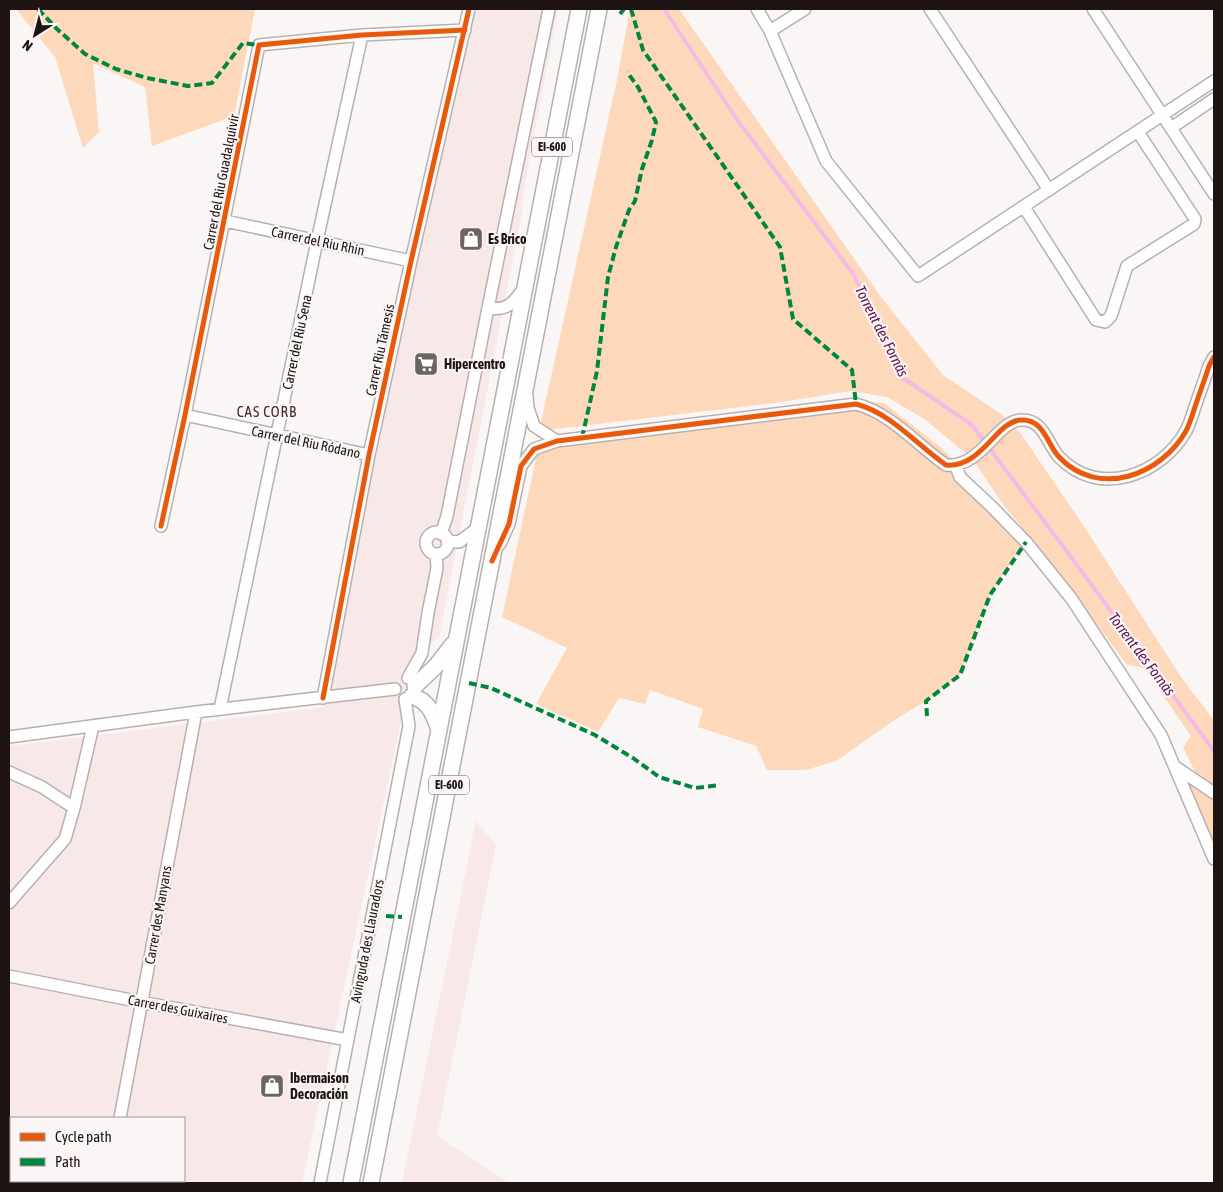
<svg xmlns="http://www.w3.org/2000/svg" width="1223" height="1192" viewBox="0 0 1223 1192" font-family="'Asap Condensed',sans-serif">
<rect width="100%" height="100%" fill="#fbf6f6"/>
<path fill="#f8e8e8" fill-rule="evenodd" d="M 476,9 L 558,9 L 523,194 L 522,212 L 439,638 L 416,652 L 302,1183 L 9,1183 L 9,746 L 325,707 L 388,384 L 462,65 ZM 11,1118 L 184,1118 L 184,1181 L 11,1181 Z
M 476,821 L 496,845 L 437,1136 L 509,1183 L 402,1183 Z"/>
<path fill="#fdd8bb" d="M 16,9 L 255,9 L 234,116 L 152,146 L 145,87 L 93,63 L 99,132 L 83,148 L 55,57 Z
M 630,9 L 679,9 L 881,297 L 943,375 L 1001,414 L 1019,431 L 1083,525 L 1183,680 L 1214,720 L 1214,786 L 1196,774 L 1183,747 L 1191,736 L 1144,668 L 1127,665 L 1066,583 L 999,499 L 973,459 L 924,419 L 887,397 L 850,391 L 782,402 L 539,431 L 617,80 Z
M 857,401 L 884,403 L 939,446 L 966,472 L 1021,547 L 990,595 L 960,675 L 926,701 L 896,719 L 836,761 L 806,770 L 767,770 L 756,746 L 698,727 L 703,709 L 650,690 L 645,704 L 619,698 L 598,732 L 536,704 L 567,648 L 502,617 L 538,449 Z
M 1187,783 L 1214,800 L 1214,844 Z"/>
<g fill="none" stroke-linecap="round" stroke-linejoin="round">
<path stroke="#f5bae6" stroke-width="4" d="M 664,9 L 738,121 L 854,275 L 903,378 L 972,425 L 1071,557 L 1214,751"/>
<defs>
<path id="minor" d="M 757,9 L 770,31 L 826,161 L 918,276 L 1214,81
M 930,9 L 1049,190
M 1093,9 L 1214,194
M 770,31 L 805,9
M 1171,128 L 1214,99
M 1024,207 L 1096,320 L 1105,322 L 1111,316 L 1127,266 L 1194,224 L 1195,219 L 1138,132
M 225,221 L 411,261
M 488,308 C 508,311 513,303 524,288
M 527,396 L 528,408 L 534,426 L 557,441
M 185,415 L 369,455
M 956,466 L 960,477 L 991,506 L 1026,542 L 1071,598 L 1161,735 L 1214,859
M 161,526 L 185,415 L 259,45 L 362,35 L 465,30
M426 543a11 11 0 1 1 22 0a11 11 0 1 1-22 0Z
M 441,534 L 447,516 L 488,308 L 549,9
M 447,541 L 459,542 L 478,528
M 500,544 L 509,524 L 521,466 L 534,449 L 557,441 L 856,404 C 891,413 917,445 946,465 C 982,468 996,421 1021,420 C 1044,419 1047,444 1059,457 C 1099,499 1161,475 1186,431 C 1189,425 1191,419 1193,413 C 1198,397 1204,382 1209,366 L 1214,357
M 408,678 L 422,653 L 428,613 L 437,568 L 436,554
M 323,698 L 369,455 L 411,261 L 469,9
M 220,709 L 317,241 L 362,35
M 9,737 L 196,712 L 395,689
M 1174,766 L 1214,793
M 9,772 L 42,787 L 74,808
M 9,903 L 65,839 L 74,808 L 93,726
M 9,976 L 141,1002 L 348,1040
M 120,1118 L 196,712
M 108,1183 L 109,1181
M 320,1183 L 409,726 L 405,699"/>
<path id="major" d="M 415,686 L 435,667 L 453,644
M 412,696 C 429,701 434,715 439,730
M 351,1183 L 579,9
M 371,1183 L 599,9"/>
</defs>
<use href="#minor" stroke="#b8b0b0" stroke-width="14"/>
<use href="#major" stroke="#b8b0b0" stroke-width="18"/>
<use href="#minor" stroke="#fefefe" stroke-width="11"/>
<use href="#major" stroke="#fefefe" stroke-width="15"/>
<path stroke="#00873e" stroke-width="4" stroke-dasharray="8 4" stroke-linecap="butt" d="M 38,9 L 57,29 L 85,54 L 116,69 L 147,78 L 188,86 L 212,83 L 243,43 L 259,45
M 631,9 L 643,50 L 780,247 L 793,319 L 852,370 L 856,404
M 620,14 L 624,9
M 582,438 L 597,371 L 608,277 L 616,247 L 629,210 L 635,201 L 642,169 L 652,140 L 656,122 L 638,87 L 627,72
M 469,683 L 491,688 L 595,735 L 633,758 L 659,777 L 695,788 L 720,785
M 927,716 L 926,701 L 960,675 L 990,595 L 1026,542
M 386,916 L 402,917"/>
<defs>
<path id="cycleway" d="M 161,526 L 185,415 L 259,45 L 362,35 L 465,30
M 492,561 L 509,524 L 521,466 L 534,449 L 557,441 L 856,404 C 891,413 917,445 946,465 C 982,468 996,421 1021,420 C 1044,419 1047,444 1059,457 C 1099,499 1161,475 1186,431 C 1189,425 1191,419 1193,413 C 1198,397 1204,382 1209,366 L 1214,357
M 323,698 L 369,455 L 411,261 L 469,9"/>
</defs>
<use href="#cycleway" stroke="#fcf5f5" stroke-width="8"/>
<use href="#cycleway" stroke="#e8590c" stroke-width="5"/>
</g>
<defs>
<symbol id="shop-square" viewBox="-11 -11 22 22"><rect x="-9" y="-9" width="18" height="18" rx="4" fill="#6c6363" stroke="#fcf5f5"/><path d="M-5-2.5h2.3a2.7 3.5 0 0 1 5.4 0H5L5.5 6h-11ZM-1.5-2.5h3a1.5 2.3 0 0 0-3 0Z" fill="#fff"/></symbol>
<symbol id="supermarket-square" viewBox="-11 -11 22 22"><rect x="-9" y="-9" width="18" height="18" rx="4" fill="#6c6363" stroke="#fcf5f5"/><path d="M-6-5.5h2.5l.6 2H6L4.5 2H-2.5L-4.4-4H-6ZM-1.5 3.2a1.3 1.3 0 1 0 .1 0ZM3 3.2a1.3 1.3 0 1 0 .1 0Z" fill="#fff"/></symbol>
</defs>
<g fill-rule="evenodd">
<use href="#shop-square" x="457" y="225" width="28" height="28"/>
<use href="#supermarket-square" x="412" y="350" width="28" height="28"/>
<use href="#shop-square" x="258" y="1072" width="28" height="28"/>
</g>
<g text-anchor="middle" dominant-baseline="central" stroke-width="4.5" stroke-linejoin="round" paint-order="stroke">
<g fill="#fcf5f5" stroke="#615858" stroke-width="1">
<rect x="532" y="137.5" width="40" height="19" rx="4"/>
<rect x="429" y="775.5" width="40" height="19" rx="4"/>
</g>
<g font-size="12" font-weight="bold" fill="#1f1414">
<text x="552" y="147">EI-600</text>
<text x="449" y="785">EI-600</text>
</g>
<g font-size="14" fill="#1f1414" stroke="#fcf5f5">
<text transform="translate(221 182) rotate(-79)">Carrer del Riu Guadalquivir</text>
<text transform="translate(318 241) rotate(12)">Carrer del Riu Rhin</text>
<text transform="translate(297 342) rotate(-78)">Carrer del Riu Sena</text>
<text transform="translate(380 350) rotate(-78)">Carrer Riu Támesis</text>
<text transform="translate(306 442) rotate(12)">Carrer del Riu Ródano</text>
<text transform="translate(158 915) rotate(-80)">Carrer des Manyans</text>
<text transform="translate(367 941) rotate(-79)">Avinguda des Llauradors</text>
<text transform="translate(178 1009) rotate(11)">Carrer des Guixaires</text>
</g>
<g font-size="14" font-weight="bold" fill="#1f1414" stroke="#fcf5f5" text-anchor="start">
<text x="488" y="239">Es Brico</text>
<text x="444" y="364">Hipercentro</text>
<text x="290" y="1078">Ibermaison<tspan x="290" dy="16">Decoración</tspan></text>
</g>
<g font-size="15" font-style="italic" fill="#5b154f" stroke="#fcf5f5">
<text transform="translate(882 331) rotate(63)">Torrent des Fornàs</text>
<text transform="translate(1142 654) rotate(53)">Torrent des Fornàs</text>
</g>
<g font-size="15" letter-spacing="1" fill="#402828" stroke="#fcf5f5">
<text x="267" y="411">CAS CORB</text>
</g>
</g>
<rect width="1223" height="1192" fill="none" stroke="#1f1414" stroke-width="20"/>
<rect x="10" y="1117" width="175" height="65" fill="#fcf5f5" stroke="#a49b9b"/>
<rect x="20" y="1133" width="25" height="8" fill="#e8590c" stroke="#a49b9b"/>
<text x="55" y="1142" font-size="15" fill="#1f1414">Cycle path</text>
<rect x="20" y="1158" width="25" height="8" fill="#00873e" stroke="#a49b9b"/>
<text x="55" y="1167" font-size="15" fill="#1f1414">Path</text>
<g transform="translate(35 35) rotate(216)" stroke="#fcf5f5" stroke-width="4" paint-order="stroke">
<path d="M0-4L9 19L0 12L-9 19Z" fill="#1f1414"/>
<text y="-8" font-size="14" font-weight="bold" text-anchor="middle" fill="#1f1414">N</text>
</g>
</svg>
